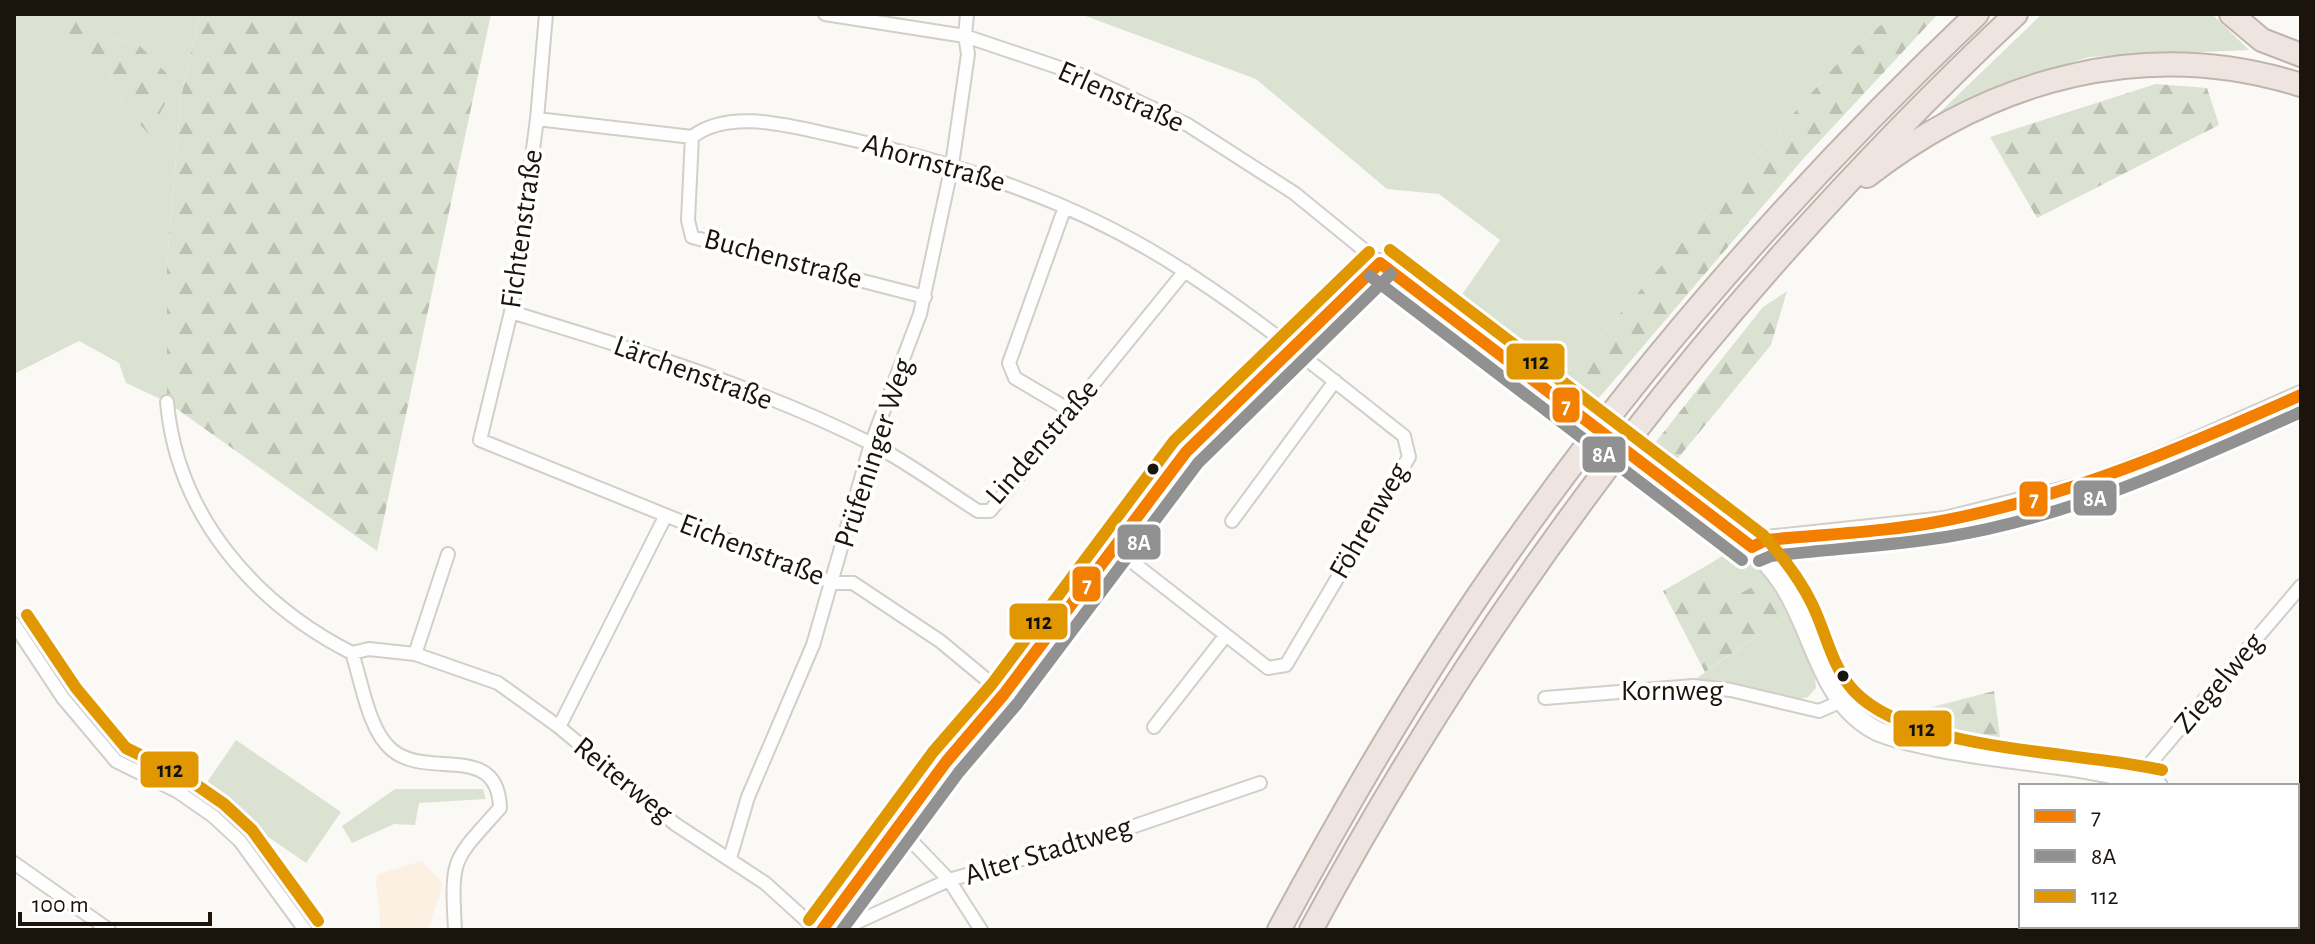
<svg xmlns="http://www.w3.org/2000/svg" width="2315" height="944" viewBox="0 0 2315 944" font-family="'Alegreya Sans',sans-serif">
<defs>
<pattern id="forest-firs" width="22" height="20" patternUnits="userSpaceOnUse" patternTransform="scale(2)"><rect width="22" height="20" fill="#dce2d1"/><path d="M5 1l3.5 6h-7zM16 11l3.5 6h-7z" fill="#bcc1b2"/></pattern>
</defs>
<rect width="100%" height="100%" fill="#fbf9f6"/>
<path fill="#fcf0e2" d="M 422,861 L 443,884 L 428,930 L 381,930 L 376,880 L 379,874 Z"/>
<path fill="#dce2d1" d="M 14,14 L 46,14 L 68,41 L 110,72 L 123,107 L 138,44 L 110,37 L 67,14 L 200,14 L 181,97 L 167,263 L 167,402 L 126,383 L 119,363 L 79,341 L 14,374 Z
M 1080,14 L 1893,14 L 1834,67 L 1558,385 L 1454,306 L 1500,240 L 1439,194 L 1387,189 L 1256,79 Z
M 2042,14 L 2212,14 L 2249,50 L 2089,57 L 2002,84 L 1936,116 Z
M 1739,546 L 1768,578 L 1741,593 L 1741,604 L 1734,609 L 1711,563 Z
M 1789,614 L 1815,677 L 1816,688 L 1808,697 L 1796,700 L 1694,680 Z
M 236,740 L 341,812 L 306,863 L 201,791 Z
M 395,789 L 483,789 L 486,799 L 419,803 L 415,825 L 394,824 L 352,843 L 342,826 Z"/>
<path fill="url(#forest-firs)" d="M 46,14 L 67,14 L 110,37 L 138,44 L 176,83 L 149,134 L 123,107 L 110,72 L 67,41 Z
M 200,14 L 491,14 L 377,551 L 167,402 L 167,263 L 181,97 Z
M 1893,14 L 1938,14 L 1803,159 L 1592,406 L 1558,385 L 1834,67 Z
M 2156,84 L 2207,88 L 2219,125 L 2037,218 L 1990,137 Z
M 1787,291 L 1771,345 L 1674,463 L 1655,443 L 1763,307 Z
M 1711,563 L 1734,608 L 1741,604 L 1741,593 L 1768,578 L 1789,614 L 1705,672 L 1663,591 Z
M 1994,691 L 2002,753 L 1888,728 L 1913,712 Z"/>
<g fill="none" stroke-linecap="round" stroke-linejoin="round">
<defs>
<path id="street" d="M 546,14 L 537,119 L 511,312 L 480,440 L 833,583 L 853,583 L 940,641 L 1004,694
M 825,14 L 965,36 L 1084,76 L 1188,125 L 1294,193 L 1380,263
M 537,119 L 692,137 C 729,108 790,126 832,135 C 949,161 1063,196 1165,259 C 1250,311 1326,375 1404,436 L 1409,457 L 1286,665 L 1268,668 L 1112,546
M 692,137 L 688,220 L 692,237 L 925,297
M 1065,207 L 1009,363 L 1015,378 L 1071,411
M 511,312 C 632,349 757,386 870,443 C 908,462 943,489 978,511 L 990,511 L 1185,271
M 167,402 C 177,515 254,603 352,653 L 369,649 L 415,654 L 498,683 L 559,727 L 675,824 L 765,883 L 817,930
M 1232,521 L 1335,381
M 14,624 L 63,698 L 116,761 L 177,791 L 213,816 L 240,841 L 305,930
M 352,653 C 362,682 368,730 392,750 C 428,780 498,741 500,808 C 452,862 451,856 455,930
M 415,654 L 448,554
M 1545,698 L 1693,686 L 1731,690 L 1819,711 L 1842,701
M 559,727 L 665,517
M 1154,727 L 1226,635
M 2136,780 L 2301,586
M 2297,820 L 2301,815
M 898,827 L 949,880 L 981,930
M 730,858 L 748,797 L 813,645 L 871,444 L 920,314 L 952,165 L 968,54 L 965,36 L 967,14
M 14,863 L 109,930
M 2115,926 L 2119,930
M 2191,926 L 2194,930
M 840,930 L 949,880 L 1117,832 L 1260,783"/>
<path id="secondary" d="M 1665,479 C 1706,511 1754,540 1783,584 C 1815,632 1820,702 1877,731 C 1895,739 1916,742 1936,747 C 2009,762 2087,763 2158,786
M 1752,547 L 1766,540 L 1945,521 L 2084,486 L 2163,456 L 2301,395
M 2297,842 L 2301,843
M 822,930 L 946,762 L 1004,694 L 1186,452 L 1380,263 L 1560,399"/>
<path id="highway" d="M 2231,14 L 2262,40 L 2301,55
M 1867,176 C 1993,78 2146,36 2301,85
M 1279,930 C 1344,809 1413,690 1491,577 C 1632,373 1798,184 1977,14
M 1311,930 C 1498,583 1729,284 2016,14"/>
</defs>
<use href="#street" stroke="#d2cec8" stroke-width="16"/>
<use href="#secondary" stroke="#d2cec8" stroke-width="22"/>
<use href="#highway" stroke="#c0b4ae" stroke-width="26"/>
<use href="#street" stroke="#fefefe" stroke-width="12"/>
<use href="#secondary" stroke="#fefefe" stroke-width="18"/>
<use href="#highway" stroke="#eee5e1" stroke-width="22"/>
<defs>
<path id="secondary-bridge" d="M 1560,399 L 1665,479"/>
</defs>
<use href="#secondary-bridge" stroke="#d2cec8" stroke-width="22" stroke-linecap="butt"/>
<use href="#secondary-bridge" stroke="#fefefe" stroke-width="18"/>
<defs>
<path id="bus-1" d="M 1380,263 L 1752,547
M 1752,547 L 1766,540 C 1826,534 1889,532 1947,520 C 2073,495 2184,447 2301,395
M 822,930 L 946,762 L 1004,694 L 1186,452 L 1380,263"/>
<path id="bus-2" d="M 1370,276 L 1742,560
M 1759,561 L 1771,556 C 1829,549 1888,546 1946,537 C 2071,517 2187,463 2301,412
M 842,930 L 959,772 L 1017,704 L 1198,463 L 1391,274"/>
<path id="bus-3" d="M 1390,250 L 1763,535 C 1782,556 1800,579 1812,604 C 1826,632 1832,668 1854,691 C 1911,752 2080,751 2162,770
M 27,615 L 76,688 L 126,748 L 185,777 L 224,804 L 252,830 L 318,921
M 809,920 L 933,752 L 992,684 L 1174,441 L 1369,252"/>
</defs>
<use href="#bus-1" stroke="#fff" stroke-width="18"/>
<use href="#bus-2" stroke="#fff" stroke-width="18"/>
<use href="#bus-3" stroke="#fff" stroke-width="18"/>
<use href="#bus-1" stroke="#f27f00" stroke-width="12"/>
<use href="#bus-2" stroke="#919191" stroke-width="12"/>
<use href="#bus-3" stroke="#e19701" stroke-width="12"/>
</g>
<g fill="#1b140c" stroke="#fff" stroke-width="3">
<circle cx="1153" cy="469" r="7"/>
<circle cx="1843" cy="676" r="7"/>
</g>
<g text-anchor="middle" dominant-baseline="central" stroke-width="8" stroke-linejoin="round" paint-order="stroke">
<g font-size="30" fill="#1b140c" stroke="#fff">
<text transform="translate(1121 97) rotate(24)">Erlenstraße</text>
<text transform="translate(934 163) rotate(16)">Ahornstraße</text>
<text transform="translate(522 229) rotate(-82)">Fichtenstraße</text>
<text transform="translate(783 259) rotate(15)">Buchenstraße</text>
<text transform="translate(693 373) rotate(20)">Lärchenstraße</text>
<text transform="translate(1042 442) rotate(-49)">Lindenstraße</text>
<text transform="translate(874 453) rotate(-72)">Prüfeninger Weg</text>
<text transform="translate(1369 521) rotate(-60)">Föhrenweg</text>
<text transform="translate(752 550) rotate(21)">Eichenstraße</text>
<text transform="translate(2219 683) rotate(-50)">Ziegelweg</text>
<text x="1672" y="691">Kornweg</text>
<text transform="translate(623 780) rotate(39)">Reiterweg</text>
<text transform="translate(1048 851) rotate(-17)">Alter Stadtweg</text>
</g>
</g>
<g stroke="#fff" stroke-width="3">
<rect x="1505" y="342" width="61" height="39" rx="8" fill="#e19701"/>
<rect x="1551" y="386" width="30" height="38" rx="8" fill="#f27f00"/>
<rect x="1581" y="435" width="46" height="39" rx="8" fill="#919191"/>
<rect x="2072" y="479" width="46" height="38" rx="8" fill="#919191"/>
<rect x="2018" y="480" width="31" height="38" rx="8" fill="#f27f00"/>
<rect x="1116" y="523" width="46" height="38" rx="8" fill="#919191"/>
<rect x="1071" y="565" width="31" height="38" rx="8" fill="#f27f00"/>
<rect x="1008" y="602" width="61" height="39" rx="8" fill="#e19701"/>
<rect x="1892" y="709" width="61" height="39" rx="8" fill="#e19701"/>
<rect x="139" y="750" width="61" height="39" rx="8" fill="#e19701"/>
</g>
<g font-size="22" text-anchor="middle" font-weight="bold" fill="#fff">
<text x="1566" y="413">7</text>
<text x="1604" y="462">8A</text>
<text x="2095" y="506">8A</text>
<text x="2034" y="506">7</text>
<text x="1139" y="550">8A</text>
<text x="1087" y="592">7</text>
</g>
<g font-size="22" text-anchor="middle" font-weight="bold" fill="#111">
<text x="1536" y="369">112</text>
<text x="1039" y="629">112</text>
<text x="1922" y="736">112</text>
<text x="170" y="777">112</text>
</g>
<rect width="2315" height="944" fill="none" stroke="#1b140c" stroke-width="32"/>
<rect x="2019" y="784" width="280" height="144" fill="#ffffff" stroke="#a4a19e" stroke-width="2"/>
<rect x="2035" y="810" width="40" height="12" fill="#f27f00" stroke="#a4a19e" stroke-width="2"/>
<text x="2091" y="824" font-size="24" fill="#1b140c">7</text>
<rect x="2035" y="850" width="40" height="12" fill="#919191" stroke="#a4a19e" stroke-width="2"/>
<text x="2091" y="864" font-size="24" fill="#1b140c">8A</text>
<rect x="2035" y="890" width="40" height="12" fill="#e19701" stroke="#a4a19e" stroke-width="2"/>
<text x="2091" y="904" font-size="24" fill="#1b140c">112</text>
<path d="M20 912v12h190v-12" fill="none" stroke="#1b140c" stroke-width="4"/>
<text x="32" y="912" font-size="24" fill="#1b140c" stroke="#ffffff" stroke-width="6" paint-order="stroke">100 m</text>
</svg>
